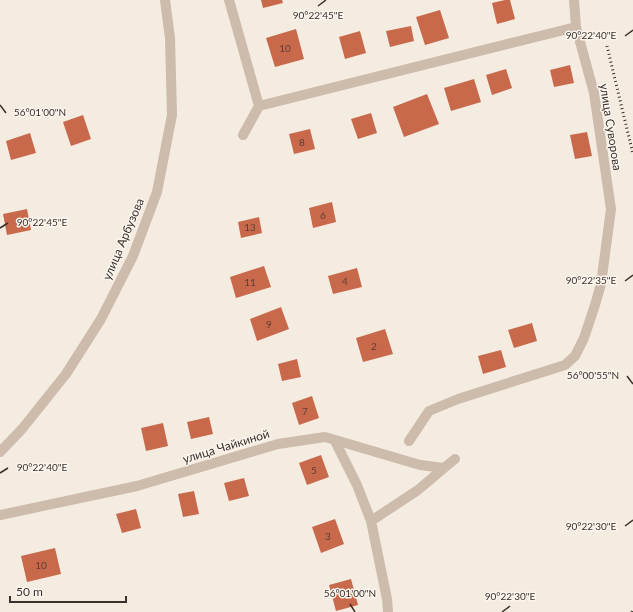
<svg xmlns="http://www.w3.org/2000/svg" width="633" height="612" viewBox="0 0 633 612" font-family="Lato,sans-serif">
<rect width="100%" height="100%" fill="#f4ebe1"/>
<path fill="#c8694b" d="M 261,0 L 282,0 L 283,3 L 263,8 Z
M 505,0 L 510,0 L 515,19 L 497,24 L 492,3 Z
M 440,10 L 449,38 L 425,45 L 416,17 Z
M 411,26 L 414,41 L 390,47 L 386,31 Z
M 296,29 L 304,59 L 275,67 L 266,38 Z
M 360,31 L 366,53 L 345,59 L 339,37 Z
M 570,65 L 574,83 L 554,87 L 550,70 Z
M 506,69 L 512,88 L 492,95 L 486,75 Z
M 474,79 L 481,102 L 451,111 L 444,88 Z
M 427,94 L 439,124 L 404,137 L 393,107 Z
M 371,113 L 377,133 L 358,139 L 351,119 Z
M 83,115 L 91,139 L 71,146 L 63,122 Z
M 310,129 L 315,149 L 294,154 L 289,134 Z
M 587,132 L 592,156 L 575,159 L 570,135 Z
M 30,133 L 36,153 L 11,160 L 6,141 Z
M 332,202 L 336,222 L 313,228 L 309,208 Z
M 27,209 L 31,230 L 7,235 L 3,214 Z
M 259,217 L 262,233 L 241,238 L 238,222 Z
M 264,266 L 271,287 L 236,298 L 230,277 Z
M 357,268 L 362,287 L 333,294 L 328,276 Z
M 281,307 L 289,329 L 257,341 L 250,319 Z
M 532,323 L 537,341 L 514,348 L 508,330 Z
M 385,329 L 393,354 L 363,362 L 356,338 Z
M 501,350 L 506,367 L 483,374 L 478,356 Z
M 297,359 L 301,377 L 282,381 L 278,364 Z
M 312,396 L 319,418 L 299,425 L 292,403 Z
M 209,417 L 213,434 L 191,439 L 187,422 Z
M 163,423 L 168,446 L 146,451 L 141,428 Z
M 321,455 L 329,477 L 307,485 L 299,463 Z
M 244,478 L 249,496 L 229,501 L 224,483 Z
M 194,491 L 199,514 L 183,517 L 178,494 Z
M 136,509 L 141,528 L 122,533 L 116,514 Z
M 335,519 L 344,544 L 321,553 L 312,527 Z
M 55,548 L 61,574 L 27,582 L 21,556 Z
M 351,579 L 358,605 L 336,611 L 329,585 Z"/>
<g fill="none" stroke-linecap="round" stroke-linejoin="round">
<path stroke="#cdbbac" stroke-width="10" d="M 229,0 L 259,106
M 243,135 L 259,106 L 576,27
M 335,441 L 357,485 L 371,521 L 387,599 L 388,612
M 409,441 L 429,411 L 458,399 L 565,365 L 575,356 L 584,338 L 595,305 L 601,284 L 611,209 L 594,93 L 576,27 L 574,0
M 0,452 L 22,429 L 66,374 L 101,319 L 133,256 L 157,192 L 172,115 L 170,38 L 165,0
M 0,515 L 137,486 L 278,444 L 325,437 L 420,465 L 444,468 L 455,459
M 371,521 L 418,490 L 444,468"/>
<path stroke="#3b302b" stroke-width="3" stroke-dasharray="1 3" stroke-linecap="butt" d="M 607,46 L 633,154
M 632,612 L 633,609"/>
</g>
<path fill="none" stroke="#3b302b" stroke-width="1.5" d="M 318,6 L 326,0M 625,36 L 633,30M 0,105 L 6,113M 0,228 L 8,223M 625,281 L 633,275M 627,376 L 633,384M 0,473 L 8,468M 625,526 L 633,520M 350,604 L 355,612M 502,612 L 510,606"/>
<g text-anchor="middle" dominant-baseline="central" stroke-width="3" stroke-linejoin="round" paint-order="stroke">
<g font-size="10" fill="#5e3e33">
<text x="285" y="48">10</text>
<text x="302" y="142">8</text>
<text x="323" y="215">6</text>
<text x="250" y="227">13</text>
<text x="345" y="281">4</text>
<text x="250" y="282">11</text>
<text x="269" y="324">9</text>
<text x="374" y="346">2</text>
<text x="305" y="411">7</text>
<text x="314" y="470">5</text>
<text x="328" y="536">3</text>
<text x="41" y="565">10</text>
</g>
<g font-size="12" fill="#3b302b" stroke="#fbf5ee">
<text transform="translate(611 127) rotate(81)">улица Суворова</text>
<text transform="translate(123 239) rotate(-67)">улица Арбузова</text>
<text transform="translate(226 446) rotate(-17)">улица Чайкиной</text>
</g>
</g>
<g font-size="10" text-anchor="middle" fill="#3b302b" stroke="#fbf5ee" stroke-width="3" stroke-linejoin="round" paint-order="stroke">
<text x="318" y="19">90°22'45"E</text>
<text x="591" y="39">90°22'40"E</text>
<text x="40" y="116">56°01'00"N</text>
<text x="42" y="226">90°22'45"E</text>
<text x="591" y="284">90°22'35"E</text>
<text x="593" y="379">56°00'55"N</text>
<text x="42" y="471">90°22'40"E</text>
<text x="591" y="530">90°22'30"E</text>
<text x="350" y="597">56°01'00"N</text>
<text x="510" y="600">90°22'30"E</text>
</g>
<path d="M10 596v6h116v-6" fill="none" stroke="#3b302b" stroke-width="2"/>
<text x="16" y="596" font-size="12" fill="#3b302b" stroke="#fbf5ee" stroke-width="3" paint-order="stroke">50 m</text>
</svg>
